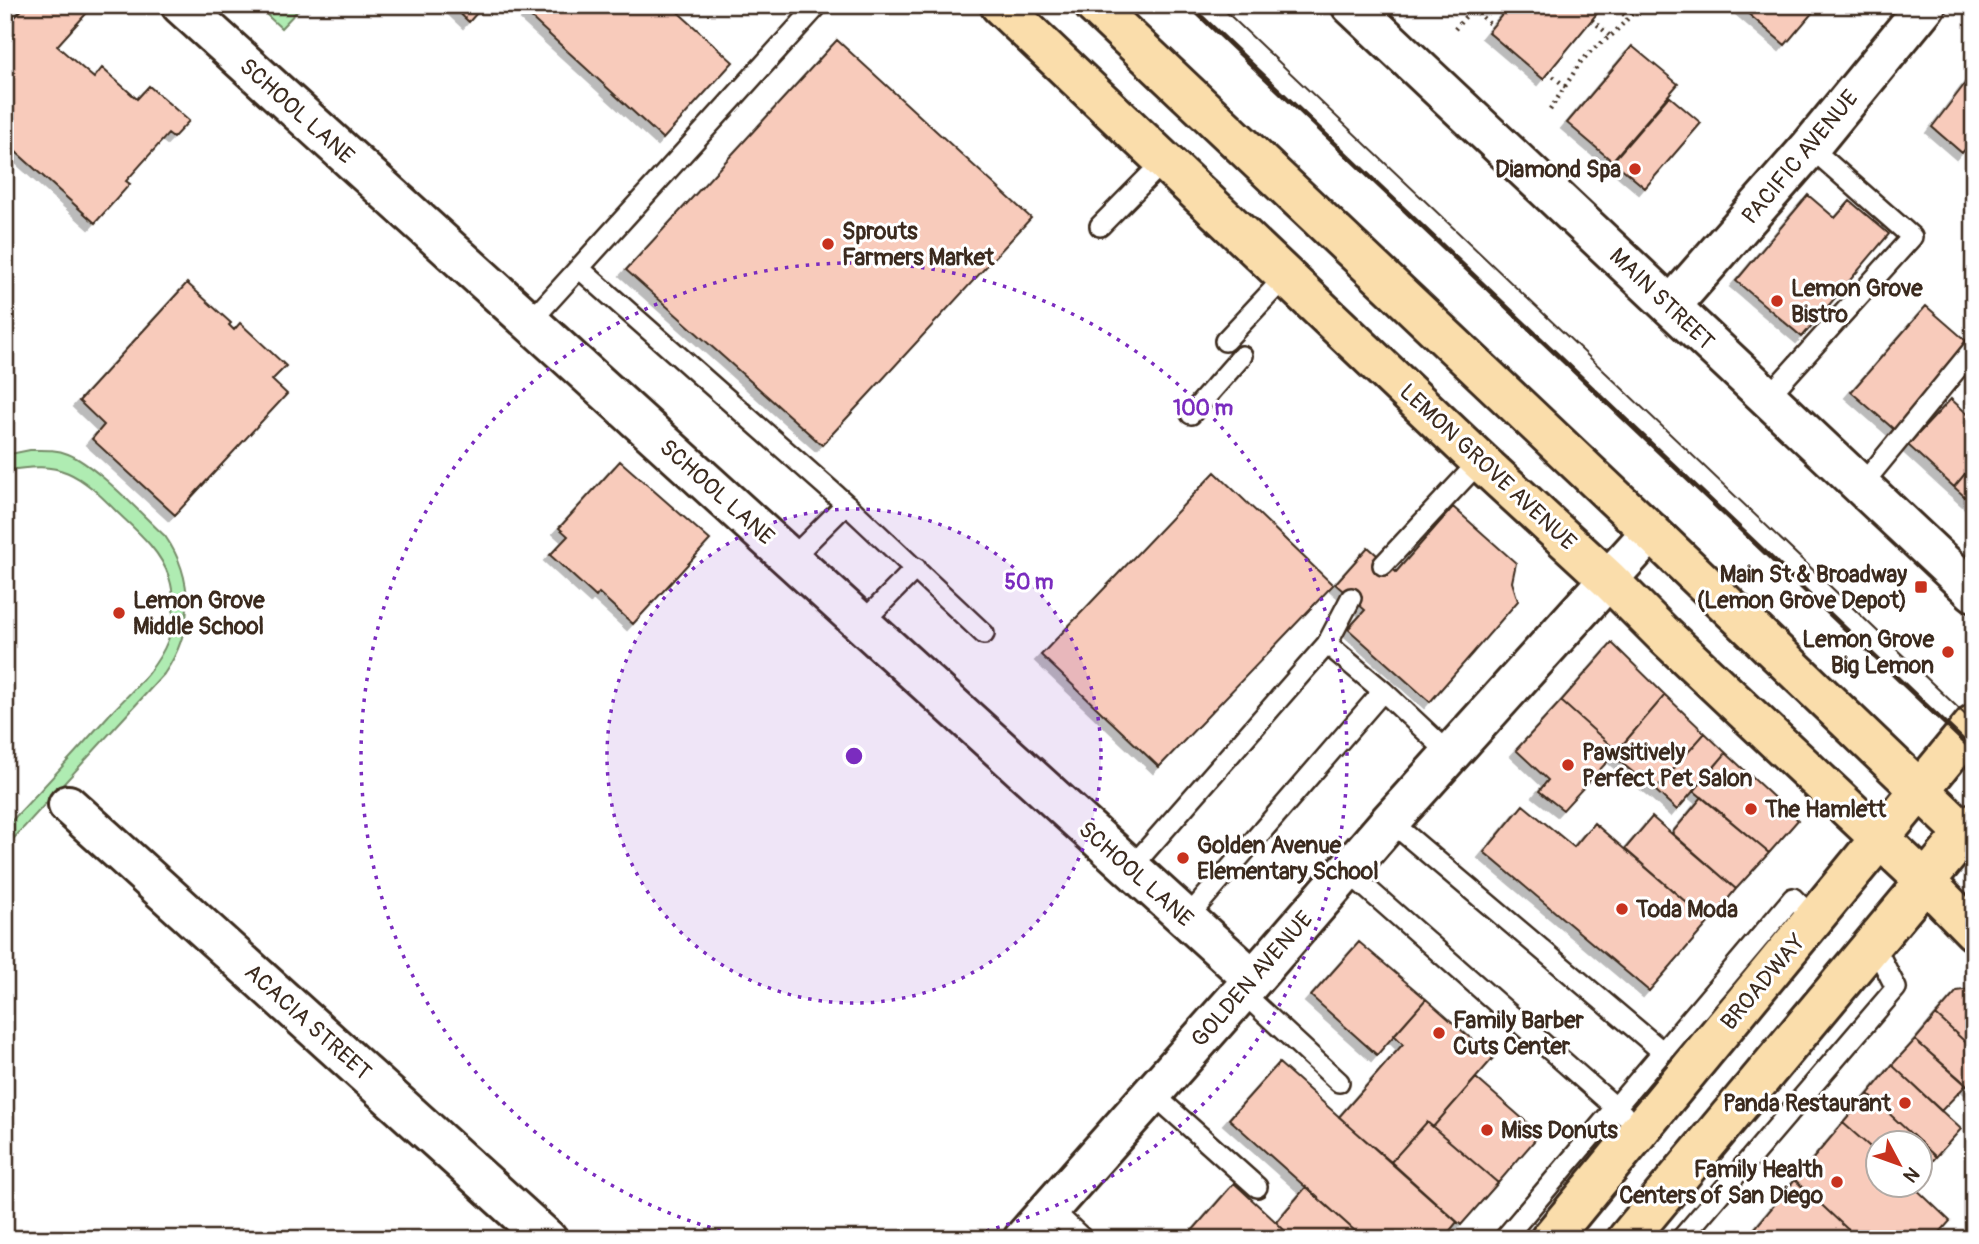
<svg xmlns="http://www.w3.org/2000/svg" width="1979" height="1244" viewBox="0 0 1979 1244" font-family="Pangolin,sans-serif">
<defs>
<filter id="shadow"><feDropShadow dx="-6" dy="6" stdDeviation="0" flood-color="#0004"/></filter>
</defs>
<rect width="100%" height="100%" fill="#fff"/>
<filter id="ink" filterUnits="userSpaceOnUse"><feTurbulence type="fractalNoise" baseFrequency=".0143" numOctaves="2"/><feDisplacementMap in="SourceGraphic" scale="14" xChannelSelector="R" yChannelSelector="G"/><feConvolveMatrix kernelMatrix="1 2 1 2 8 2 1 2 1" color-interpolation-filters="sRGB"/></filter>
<g filter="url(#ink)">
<path fill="#afecb2" stroke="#758b68" stroke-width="2" d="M 256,5 L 303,5 L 281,28 Z
M 30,450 C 43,450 56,449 68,454 C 96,465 141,514 165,536 C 195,579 194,631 164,674 L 5,848 L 5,828 C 40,791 75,753 109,715 C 130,693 157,669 168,640 C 175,622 175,595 169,577 C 160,550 137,531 117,512 C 78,473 62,460 5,471 L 5,455 Z"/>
<path fill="#f8cbbb" stroke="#3b2a1e" stroke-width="2" filter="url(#shadow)" d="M 26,5 L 94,5 L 57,46 L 94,78 L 102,68 L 137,99 L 149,86 L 189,121 L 173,138 L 168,134 L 126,181 L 130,184 L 95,223 L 5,142 L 5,28 Z
M 451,5 L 484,5 L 469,22 Z
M 536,5 L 670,5 L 733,62 L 663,139 L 527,14 Z
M 1510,5 L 1604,5 L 1543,79 L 1488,32 Z
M 1738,5 L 1819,5 L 1785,45 Z
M 837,40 L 1031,218 L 822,445 L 626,270 Z
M 1632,46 L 1678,84 L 1612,161 L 1567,123 Z
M 1974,72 L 1974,139 L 1962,153 L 1932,127 Z
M 1669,96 L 1701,123 L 1645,188 L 1613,161 Z
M 1808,195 L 1835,218 L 1850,201 L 1889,234 L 1802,337 L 1736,281 Z
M 187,283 L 231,323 L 229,325 L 234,330 L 240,323 L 286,366 L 272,380 L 287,394 L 175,515 L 92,439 L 104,425 L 79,401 Z
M 1926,306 L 1972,346 L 1897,432 L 1851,392 Z
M 1951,399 L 1974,420 L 1974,463 L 1954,487 L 1908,445 Z
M 620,461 L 710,540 L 633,624 L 599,593 L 596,597 L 550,555 L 568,536 L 559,528 Z
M 1974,463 L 1974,505 L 1954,487 Z
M 1215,472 L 1333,585 L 1159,767 L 1041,655 Z
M 1453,507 L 1516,563 L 1512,582 L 1518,601 L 1430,702 L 1348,629 L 1365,610 L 1335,584 L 1368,547 L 1396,572 Z
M 1612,643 L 1665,695 L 1617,751 L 1561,701 Z
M 1665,695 L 1705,733 L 1655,790 L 1613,756 Z
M 1561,701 L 1617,751 L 1563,810 L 1539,791 L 1548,780 L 1516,750 Z
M 1705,733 L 1726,753 L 1677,810 L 1655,790 Z
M 1726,753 L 1798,820 L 1769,853 L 1694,791 Z
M 1702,797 L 1769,853 L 1736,889 L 1672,833 Z
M 1523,805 L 1574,847 L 1594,823 L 1709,922 L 1649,991 L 1484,852 Z
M 1652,817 L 1736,889 L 1709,922 L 1625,849 Z
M 1359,942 L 1426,999 L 1377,1055 L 1311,996 Z
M 1972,989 L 1974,991 L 1974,1050 L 1936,1015 L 1957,991 Z
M 1426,999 L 1493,1058 L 1433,1127 L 1427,1122 L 1391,1162 L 1339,1117 L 1403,1044 L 1394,1035 Z
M 1936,1015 L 1974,1050 L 1974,1091 L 1915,1040 Z
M 1915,1040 L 1966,1085 L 1941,1111 L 1892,1065 Z
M 1279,1063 L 1457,1222 L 1443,1239 L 1364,1239 L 1229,1119 Z
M 1892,1065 L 1961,1129 L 1936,1157 L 1868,1094 Z
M 1476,1078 L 1540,1134 L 1498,1183 L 1433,1127 Z
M 1868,1094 L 1936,1157 L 1920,1175 L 1920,1142 L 1878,1142 L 1878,1154 L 1843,1123 Z
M 1427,1122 L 1498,1183 L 1461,1225 L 1391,1162 Z
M 1843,1123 L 1878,1154 L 1878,1184 L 1911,1184 L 1950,1221 L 1934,1239 L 1858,1239 L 1795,1180 Z
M 1795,1180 L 1858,1239 L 1746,1239 Z
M 1234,1183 L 1276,1222 L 1293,1239 L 1185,1239 Z
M 1306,1187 L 1364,1239 L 1293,1239 L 1276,1222 Z"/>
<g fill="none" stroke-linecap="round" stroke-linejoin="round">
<defs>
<path id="service" d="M 1100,226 L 1163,162
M 580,269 L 846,504 L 984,634
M 530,322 L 818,5
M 1225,341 L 1285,277
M 1767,398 L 1912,237 L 1810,147
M 1191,414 L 1242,356
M 1861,486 L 1974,348
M 790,560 L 846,504
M 1383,565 L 1480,461
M 861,624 L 916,568
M 1327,644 L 1351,598
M 1390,821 L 1663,1052
M 1130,869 L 1327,644 L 1383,691 L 1450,754
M 1346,870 L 1624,1115
M 1186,919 L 1383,691
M 1242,992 L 1339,1082
M 1152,1093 L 1257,1187
M 1050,1208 L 1083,1239
M 1504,1239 L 1793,898 L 1815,920
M 1681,1239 L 1896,988 L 1873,943"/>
<path id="minor" d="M 1671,306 L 1810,147 L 1926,5
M 68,805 L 547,1239"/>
<path id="tertiary" d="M 181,5 L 1253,979
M 1351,5 L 1974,592
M 1023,1239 L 1242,992 L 1390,821 L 1651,532"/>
<path id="primary" d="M 1000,5 L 1480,461 L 1608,579 L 1664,635 L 1925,881 L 1974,931
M 1094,5 L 1651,532 L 1974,842
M 1550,1239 L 1974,724
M 1627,1239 L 1974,823"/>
</defs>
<use href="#service" stroke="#3b2a1e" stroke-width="24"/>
<use href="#minor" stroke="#3b2a1e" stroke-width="44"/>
<use href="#tertiary" stroke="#3b2a1e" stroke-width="44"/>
<use href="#primary" stroke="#3b2a1e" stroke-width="44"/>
<path stroke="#3b2a1e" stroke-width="4.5" stroke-dasharray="2 5" stroke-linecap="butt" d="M 1612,5 L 1627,17
M 1472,8 L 1492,26
M 1592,20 L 1610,36
M 1455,29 L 1475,5
M 1548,72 L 1566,87
M 1550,110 L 1580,63 L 1591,51 L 1613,34 L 1641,5"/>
<use href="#service" stroke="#fff" stroke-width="19"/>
<use href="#minor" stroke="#fff" stroke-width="38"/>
<use href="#tertiary" stroke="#fff" stroke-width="38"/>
<use href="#primary" stroke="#faddab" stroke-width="38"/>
<path stroke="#3b2a1e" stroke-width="2" d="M 1219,5 L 1974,723"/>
<path stroke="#3b2a1e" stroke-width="5" d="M 1189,5 L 1974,751"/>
</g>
</g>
<circle cx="854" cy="756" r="247" fill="#7b2cbf" fill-opacity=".12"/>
<g fill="none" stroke="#7b2cbf" stroke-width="3.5" stroke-dasharray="3.5 7">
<circle cx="854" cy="756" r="247"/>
<path d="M751 1238A493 493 0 1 1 957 1238"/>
</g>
<g fill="#c8321e" stroke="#fff" stroke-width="2.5">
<circle cx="1635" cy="169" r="7"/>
<circle cx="828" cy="244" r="7"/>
<circle cx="1777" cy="301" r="7"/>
<rect x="1914" y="580" width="14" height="14" rx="3.5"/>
<circle cx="119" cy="613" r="7"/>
<circle cx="1948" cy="652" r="7"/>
<circle cx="1568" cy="765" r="7"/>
<circle cx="1751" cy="809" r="7"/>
<circle cx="1183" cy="858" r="7"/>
<circle cx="1622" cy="909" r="7"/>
<circle cx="1439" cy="1033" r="7"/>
<circle cx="1905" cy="1103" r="7"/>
<circle cx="1487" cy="1130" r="7"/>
<circle cx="1837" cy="1182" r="7"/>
</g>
<g text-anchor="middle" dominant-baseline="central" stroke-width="6" stroke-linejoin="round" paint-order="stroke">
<g font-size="23" fill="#3b2a1e" stroke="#fff">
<text transform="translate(297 111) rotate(42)">SCHOOL LANE</text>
<text transform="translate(1800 157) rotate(-50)">PACIFIC AVENUE</text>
<text transform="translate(1662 299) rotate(44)">MAIN STREET</text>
<text transform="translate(1488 467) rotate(43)">LEMON GROVE AVENUE</text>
<text transform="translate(717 492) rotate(42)">SCHOOL LANE</text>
<text transform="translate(1136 874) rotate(42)">SCHOOL LANE</text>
<text transform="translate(1252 979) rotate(-49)">GOLDEN AVENUE</text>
<text transform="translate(1763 982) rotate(-50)">BROADWAY</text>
<text transform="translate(308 1022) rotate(42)">ACACIA STREET</text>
</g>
<g font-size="23" font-weight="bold" fill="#3b2a1e" stroke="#fff" text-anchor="start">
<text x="1621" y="169" text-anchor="end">Diamond Spa</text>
<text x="842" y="231">Sprouts<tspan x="842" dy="26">Farmers Market</tspan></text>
<text x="1791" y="288">Lemon Grove<tspan x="1791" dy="26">Bistro</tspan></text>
<text x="1907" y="574" text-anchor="end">Main St &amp; Broadway<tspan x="1907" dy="26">(Lemon Grove Depot)</tspan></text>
<text x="133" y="600">Lemon Grove<tspan x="133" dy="26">Middle School</tspan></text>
<text x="1934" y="639" text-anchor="end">Lemon Grove<tspan x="1934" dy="26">Big Lemon</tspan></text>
<text x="1582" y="752">Pawsitively<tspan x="1582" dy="26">Perfect Pet Salon</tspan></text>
<text x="1765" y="809">The Hamlett</text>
<text x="1197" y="845">Golden Avenue<tspan x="1197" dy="26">Elementary School</tspan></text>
<text x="1636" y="909">Toda Moda</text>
<text x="1453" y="1020">Family Barber<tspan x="1453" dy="26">Cuts Center</tspan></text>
<text x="1891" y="1103" text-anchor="end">Panda Restaurant</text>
<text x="1501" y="1130">Miss Donuts</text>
<text x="1823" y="1169" text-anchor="end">Family Health<tspan x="1823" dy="26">Centers of San Diego</tspan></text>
</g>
</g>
<circle cx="854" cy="756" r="10" fill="#7b2cbf" stroke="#fff" stroke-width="3.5"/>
<g font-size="21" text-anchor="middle" font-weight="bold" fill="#7b2cbf" stroke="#fff" stroke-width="6" stroke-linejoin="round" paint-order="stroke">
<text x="1203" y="415">100 m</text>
<text x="1029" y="589">50 m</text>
</g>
<rect width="1979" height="1244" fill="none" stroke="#fff" stroke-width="28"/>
<rect x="14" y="14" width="1951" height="1216" fill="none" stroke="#3b2a1e" stroke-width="2.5" filter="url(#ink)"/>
<g transform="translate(1899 1164) rotate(131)"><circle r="33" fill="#ffffff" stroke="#b1aaa5" stroke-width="2"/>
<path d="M0-5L12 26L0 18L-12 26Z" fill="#c8321e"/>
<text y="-10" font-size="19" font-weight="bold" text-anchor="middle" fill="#3b2a1e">N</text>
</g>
</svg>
